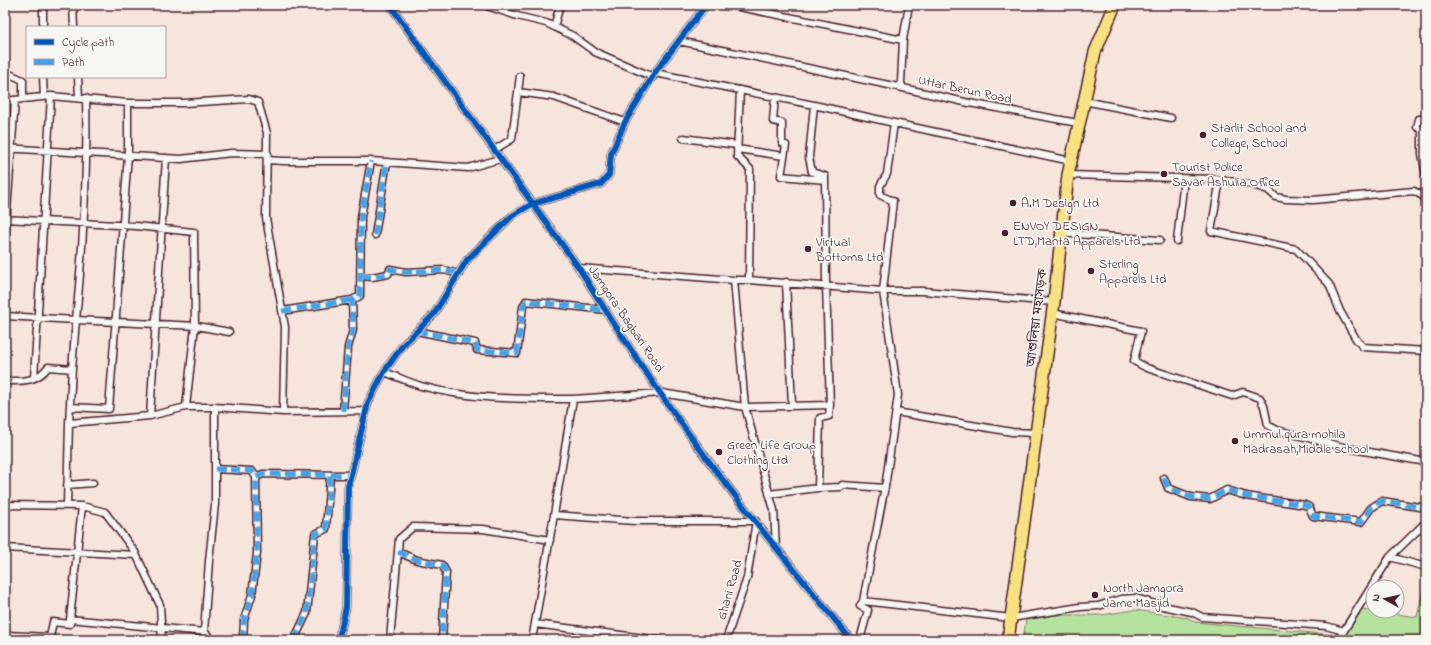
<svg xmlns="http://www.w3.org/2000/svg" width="1431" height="645" viewBox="0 0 1431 645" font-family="'Indie Flower','Noto Sans Bengali',sans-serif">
<rect width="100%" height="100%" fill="#f6e5dd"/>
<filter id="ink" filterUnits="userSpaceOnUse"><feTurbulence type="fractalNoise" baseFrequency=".025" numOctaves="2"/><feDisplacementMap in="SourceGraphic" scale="8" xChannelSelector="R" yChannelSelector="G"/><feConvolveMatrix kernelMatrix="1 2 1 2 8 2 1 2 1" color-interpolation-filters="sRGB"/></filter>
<g filter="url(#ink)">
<path fill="#b6e2a0" stroke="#808066" d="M 1426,577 L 1426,640 L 1023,640 L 1026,620 L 1056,615 L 1101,615 L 1135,610 L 1188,618 L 1195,622 L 1345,636 L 1362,609 L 1417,617 Z"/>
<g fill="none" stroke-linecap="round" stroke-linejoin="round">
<defs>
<path id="minor" d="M 73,5 L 74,27
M 390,5 L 579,268 C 616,328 655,388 697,445 C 745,512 799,575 851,640
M 484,5 L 517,16 L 546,23 L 573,36 L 595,52 L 653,77
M 729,5 L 903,40 L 901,83 L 903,88 L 969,103 L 1078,123
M 43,27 L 43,5
M 554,27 L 560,5
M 903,40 L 909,5
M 679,41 L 903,88
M 5,72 L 23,80 L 23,99
M 655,73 L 814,105 L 894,123
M 43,77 L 44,97
M 78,77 L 79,98
M 740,90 L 737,156 L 750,169 L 749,280 L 734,280 L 745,407 L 774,510 L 776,548
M 518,92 L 554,97 L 625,122
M 775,97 L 773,121 L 782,123 L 782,143 L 786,145 L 781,176 L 825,180
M 5,101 L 51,96 L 128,103 L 184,103 L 249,99 L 258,102 L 267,133 L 266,218 L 285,327 L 283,412
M 1084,101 L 1171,118
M 1426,113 L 1425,119 L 1419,119 L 1417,127 L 1422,130 L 1422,154 L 1426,176
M 683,138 L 737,145
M 5,148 L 181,159 L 231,153 L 268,154
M 737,149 L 784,156
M 494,150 L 512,139 L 520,76
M 267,160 L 283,161 L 371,161 L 468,168 L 500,159
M 1068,175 L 1214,179 L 1250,184 L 1268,190 L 1276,197 L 1286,199 L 1313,200 L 1414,191 L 1426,198
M 1220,180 L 1211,231 L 1296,249 L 1329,284 L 1340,311 L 1356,339 L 1363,347 L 1426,351
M 5,219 L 136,226 L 194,232 L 195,326 L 186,407
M 1061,233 L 1160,240
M 375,235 L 387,162
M 5,240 L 15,100
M 1177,241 L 1184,179
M 579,268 L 734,280
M 361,276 L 372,277 L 388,274 L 390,269 L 406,272 L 444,270 L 459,274
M 749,280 L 883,291 L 923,291 L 1054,302
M 786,282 L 792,405
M 282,311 L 352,300
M 1052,313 L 1141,331 L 1134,361 L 1147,368 L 1232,396 L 1243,392 L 1260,398 L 1264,406 L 1268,425 L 1277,430 L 1347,448 L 1426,462
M 5,316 L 76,320 C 83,246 88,173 86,98
M 417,331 L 475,343 L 477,350 L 517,353 L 523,307 L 526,301 L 606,310
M 72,368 L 69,423 L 150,416 L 186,407 L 215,407 L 215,504 L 209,561 L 204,632
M 384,372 C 396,376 408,382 421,386 C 470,400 523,399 573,399
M 34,378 L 51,96
M 5,381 C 23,381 37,382 48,367 L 72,369 L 76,320 L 197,326 L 229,332
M 70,407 L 109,409 L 128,155 L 128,103
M 215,407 L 283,412 L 366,411
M 343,411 L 348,347 L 353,330 L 352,300 L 360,296 L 361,217 L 371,161
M 896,412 L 1012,432 L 1036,433
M 150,416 L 166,158
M 215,469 L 252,471 L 256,477
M 1164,478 L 1168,488 L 1191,497 L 1210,499 L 1227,490 L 1246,496 L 1305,505 L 1309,507 L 1313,516 L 1361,522 L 1371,508 L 1382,501 L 1426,508
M 67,485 L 93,483
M 818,488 L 820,418 L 829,416 L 830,405
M 769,494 L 818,488 L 841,487 L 842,485 L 885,488
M 5,505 L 82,506 L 105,512 L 135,552 L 160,605 L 162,640
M 67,506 L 69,423 L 73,423
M 82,506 L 70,619 L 204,632 L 212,639 L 221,640
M 554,515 L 573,399 L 662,393 L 745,407 L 830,405 L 826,285 L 825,176 L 812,172 L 809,157 L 814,105
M 5,548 L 136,555
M 398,552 L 417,560 L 442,565 L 446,572 L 442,640
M 1390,557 L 1426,567
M 863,601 L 1011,618 L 1080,607 L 1098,606 L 1121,599 L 1136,598 L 1158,605 L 1192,612 L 1202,617 L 1326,626 L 1344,631
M 535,624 L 660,640
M 5,635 L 50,637 L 53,622 L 70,624 L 70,619
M 243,640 L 244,620 L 252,595 L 257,553 L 256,477 L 263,474 L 351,475
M 294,640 L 307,613 L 315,534 L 326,529 L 330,475
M 337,640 L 341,630 L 346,607 L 348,487 L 368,403 L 384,372 L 403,345 L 434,314 L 467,260 L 512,216 L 532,204 L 601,184 L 609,175 L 611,154 L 625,122 L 656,71 L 706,5
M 390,640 L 399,539 L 413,527 L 483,529 L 550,540
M 532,640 L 554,515 L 634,521 L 756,521 L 747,578 L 726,640
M 860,640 L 868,610 L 860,606 L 863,601 L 886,481 L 898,395 L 883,291 L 893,201 L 880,195 L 880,186 L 887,174 L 894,123 L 1071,161
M 1338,640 L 1390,557 L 1426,522"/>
<path id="trunk" d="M 1008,640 L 1054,302 L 1068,175 L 1095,52 L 1115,5"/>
</defs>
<use href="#minor" stroke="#4a1f2b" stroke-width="9"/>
<use href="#trunk" stroke="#4a1f2b" stroke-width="14"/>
<use href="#minor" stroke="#f6f6f2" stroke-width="6"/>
<use href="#trunk" stroke="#f8e181" stroke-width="11"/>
<path stroke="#40a2eb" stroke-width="5" stroke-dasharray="10 5" stroke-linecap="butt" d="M 375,235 L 387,162
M 361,276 L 372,277 L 388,274 L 390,269 L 406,272 L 444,270 L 459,274
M 282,311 L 352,300
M 417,331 L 475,343 L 477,350 L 517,353 L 523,307 L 526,301 L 606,310
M 343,411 L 348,347 L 353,330 L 352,300 L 360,296 L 361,217 L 371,161
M 215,469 L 252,471 L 256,477
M 1164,478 L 1168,488 L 1191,497 L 1210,499 L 1227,490 L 1246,496 L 1305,505 L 1309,507 L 1313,516 L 1361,522 L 1371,508 L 1382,501 L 1426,508
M 398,552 L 417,560 L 442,565 L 446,572 L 442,640
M 212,640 L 212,639
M 243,640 L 244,620 L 252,595 L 257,553 L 256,477 L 263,474 L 351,475
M 294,640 L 307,613 L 315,534 L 326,529 L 330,475"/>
<defs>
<path id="cycleway" d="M 390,5 L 579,268 C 616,328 655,388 697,445 C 745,512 799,575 851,640
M 337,640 L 341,630 L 346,607 L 348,487 L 368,403 L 384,372 L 403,345 L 434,314 L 467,260 L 512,216 L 532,204 L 601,184 L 609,175 L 611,154 L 625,122 L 656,71 L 706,5"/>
</defs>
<use href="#cycleway" stroke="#f6f6f2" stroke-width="8"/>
<use href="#cycleway" stroke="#0057b8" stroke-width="6"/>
</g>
</g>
<g fill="#4a1f2b" stroke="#f6f6f2" stroke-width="1.5">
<circle cx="1203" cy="135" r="4"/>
<circle cx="1164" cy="174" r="4"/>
<circle cx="1013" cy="203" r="4"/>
<circle cx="1005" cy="233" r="4"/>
<circle cx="808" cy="249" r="4"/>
<circle cx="1091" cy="271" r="4"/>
<circle cx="1235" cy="441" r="4"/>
<circle cx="719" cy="452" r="4"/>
<circle cx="1095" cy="595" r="4"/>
</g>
<g text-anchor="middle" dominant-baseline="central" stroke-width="3.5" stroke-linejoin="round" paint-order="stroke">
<g font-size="13" fill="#4a1f2b" stroke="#f6f6f2">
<text transform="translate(965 90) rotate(12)">Uttar Berun Road</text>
<text transform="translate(1037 318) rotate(-83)">আশুলিয়া মহাসড়ক</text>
<text transform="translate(626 319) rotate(56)">Jamgora-Bagbari Road</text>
<text transform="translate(730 590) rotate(-74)">Ghani Road</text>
</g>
<g font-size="13" fill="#4a1f2b" stroke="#f6f6f2" text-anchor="start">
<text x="1211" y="128">Starlit School and<tspan x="1211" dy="15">College, School</tspan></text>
<text x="1172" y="167">Tourist Police<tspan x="1172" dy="15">Savar Ashulia Office</tspan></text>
<text x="1021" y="203">A.M Design Ltd</text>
<text x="1013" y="226">ENVOY DESIGN<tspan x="1013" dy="15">LTD,Manta Apparels Ltd</tspan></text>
<text x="816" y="242">Virtual<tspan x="816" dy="15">Bottoms Ltd</tspan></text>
<text x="1099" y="264">Sterling<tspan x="1099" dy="15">Apparels Ltd</tspan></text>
<text x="1243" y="434">Ummul qura mohila<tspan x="1243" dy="15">Madrasah,Middle school</tspan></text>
<text x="727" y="445">Green Life Group<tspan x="727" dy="15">Clothing Ltd</tspan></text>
<text x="1103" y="588">North Jamgora<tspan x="1103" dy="15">Jame Masjid</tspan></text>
</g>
</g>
<rect width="1431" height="645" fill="none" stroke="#f6f6f2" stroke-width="20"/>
<rect x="10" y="10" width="1411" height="625" fill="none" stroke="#4a1f2b" stroke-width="1.5" filter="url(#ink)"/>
<rect x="26" y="26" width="140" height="52" fill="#f6f6f2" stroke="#b1a0a2"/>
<rect x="34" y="39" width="20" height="6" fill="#0057b8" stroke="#b1a0a2"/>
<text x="62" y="46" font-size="12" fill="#4a1f2b">Cycle path</text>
<rect x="34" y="59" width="20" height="6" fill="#40a2eb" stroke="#b1a0a2"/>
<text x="62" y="66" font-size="12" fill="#4a1f2b">Path</text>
<g transform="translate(1385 599) rotate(278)"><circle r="19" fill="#f6f6f2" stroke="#b1a0a2"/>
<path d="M0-3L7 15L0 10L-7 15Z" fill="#4a1f2b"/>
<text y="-6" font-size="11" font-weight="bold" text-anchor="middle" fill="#4a1f2b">N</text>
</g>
</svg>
